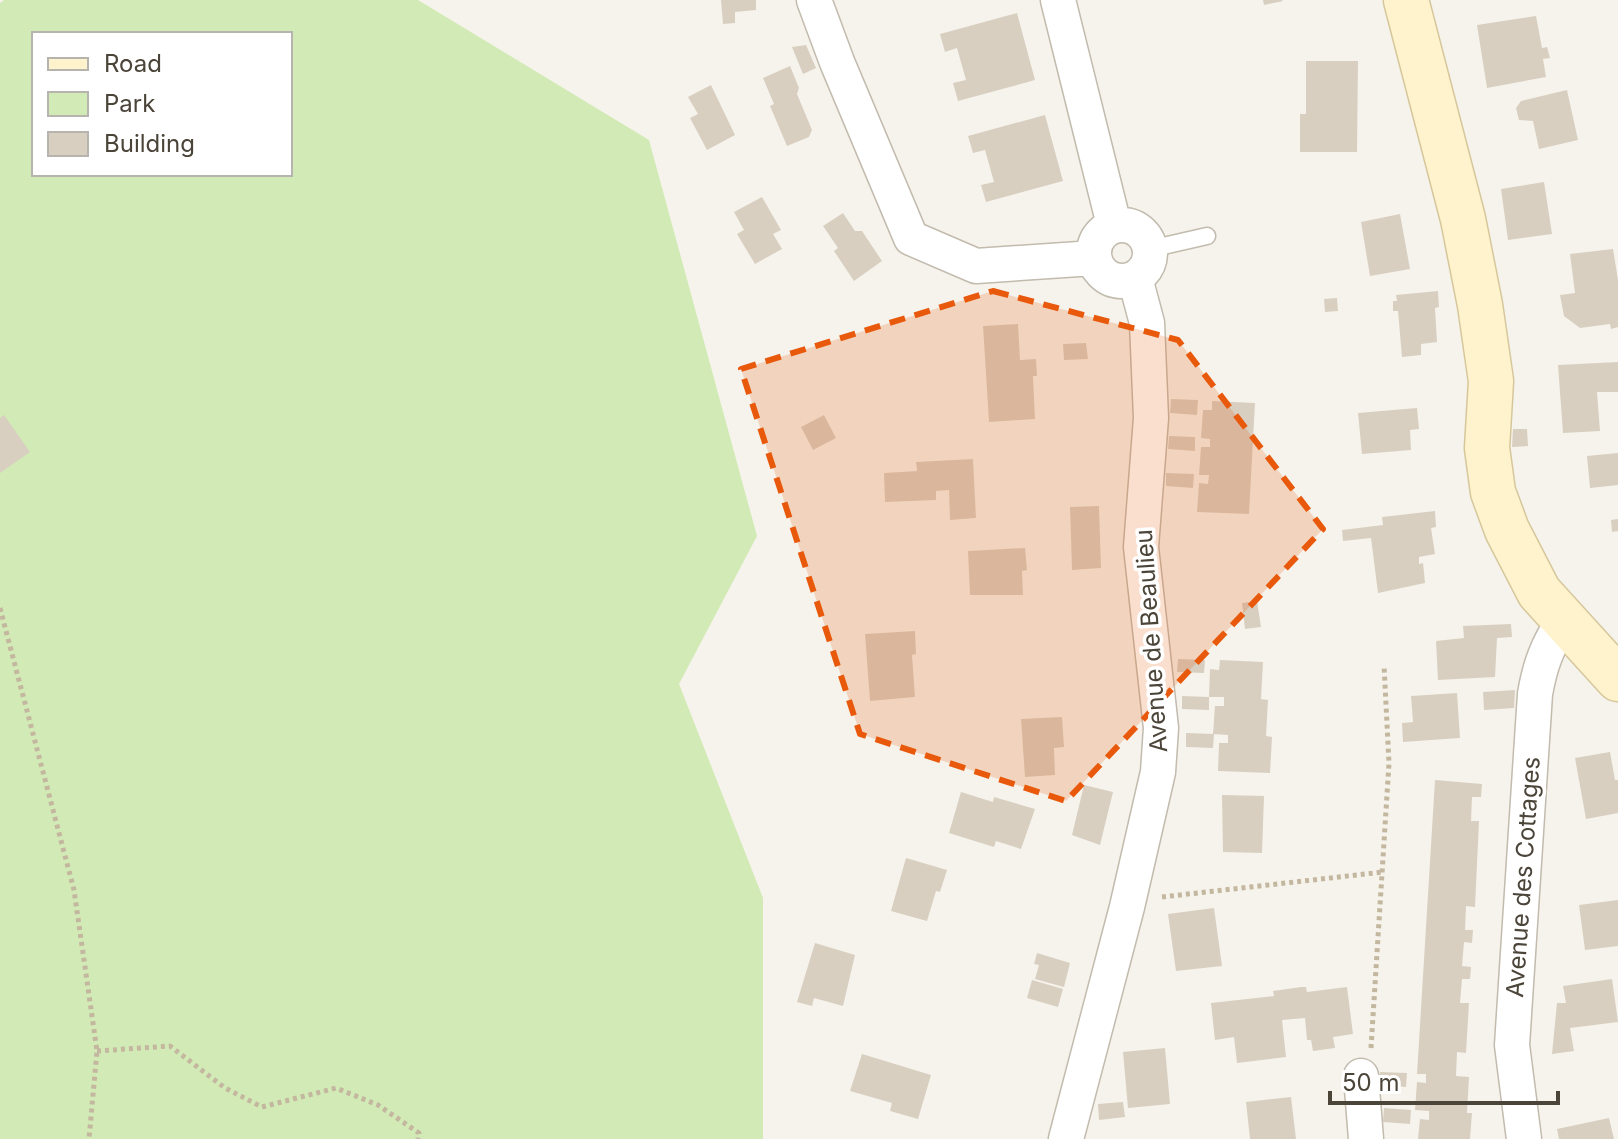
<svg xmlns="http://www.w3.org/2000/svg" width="1618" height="1139" viewBox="0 0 1618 1139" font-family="Inter,sans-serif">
<rect width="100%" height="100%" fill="#f6f3ec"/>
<path fill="#d2eab5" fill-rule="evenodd" d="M 4,0 L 418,0 L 649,140 L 757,536 L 679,684 L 763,898 L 763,1139 L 0,1139 L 0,3 ZM 34,34 L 290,34 L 290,174 L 34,174 Z"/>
<path fill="#d8cfc1" d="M 721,0 L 756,0 L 756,10 L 735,12 L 735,23 L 723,24 Z
M 1263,0 L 1282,0 L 1283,1 L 1264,5 Z
M 1017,13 L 1035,80 L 958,101 L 953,83 L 966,80 L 957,48 L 945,52 L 940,34 Z
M 1536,16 L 1542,48 L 1547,47 L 1550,58 L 1543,59 L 1546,77 L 1487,88 L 1477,25 Z
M 806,45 L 816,68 L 803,74 L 792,47 Z
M 1306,61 L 1358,61 L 1357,152 L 1300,152 L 1300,114 L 1306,114 Z
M 790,66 L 799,88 L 797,94 L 812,130 L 809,137 L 787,146 L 770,106 L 774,104 L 763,78 Z
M 711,85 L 735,135 L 707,150 L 690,118 L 698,114 L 688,97 Z
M 1567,90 L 1578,140 L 1539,149 L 1533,121 L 1519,120 L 1516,108 L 1521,101 Z
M 1045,115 L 1063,181 L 986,202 L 981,185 L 994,182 L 985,150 L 973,153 L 968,136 Z
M 1544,182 L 1552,234 L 1508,240 L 1501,189 Z
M 762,197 L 781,230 L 773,234 L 782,249 L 755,264 L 737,234 L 744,230 L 734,212 Z
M 843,213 L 855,231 L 862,231 L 882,261 L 854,281 L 834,251 L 838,248 L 823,226 Z
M 1400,214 L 1410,269 L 1370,276 L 1361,222 Z
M 1613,249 L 1618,280 L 1618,327 L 1611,329 L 1610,324 L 1580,328 L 1564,316 L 1560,295 L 1575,293 L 1570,254 Z
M 1438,291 L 1439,307 L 1435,308 L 1437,342 L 1421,344 L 1421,355 L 1402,357 L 1398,311 L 1393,311 L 1393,301 L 1397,301 L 1396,295 Z
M 1337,298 L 1338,311 L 1325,312 L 1324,299 Z
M 1018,324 L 1020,360 L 1036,359 L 1037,376 L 1033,376 L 1035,419 L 989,422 L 983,326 Z
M 1086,343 L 1088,359 L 1064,360 L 1063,344 Z
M 1618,362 L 1618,392 L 1597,392 L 1600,431 L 1563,433 L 1558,365 Z
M 1171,399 L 1198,400 L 1197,415 L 1170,413 Z
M 1212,401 L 1255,403 L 1249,514 L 1197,512 L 1199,483 L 1208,484 L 1209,475 L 1199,475 L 1201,447 L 1210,447 L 1210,439 L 1201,438 L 1203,410 L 1212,410 Z
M 1417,408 L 1419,429 L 1410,430 L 1411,450 L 1362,454 L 1358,413 Z
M 4,415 L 30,452 L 0,473 L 0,418 Z
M 824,415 L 836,438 L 813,450 L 801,427 Z
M 1513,429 L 1527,429 L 1528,446 L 1512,447 Z
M 1169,436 L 1195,437 L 1195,451 L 1168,449 Z
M 1618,453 L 1618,485 L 1590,488 L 1587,456 Z
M 973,459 L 976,518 L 950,520 L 949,490 L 936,491 L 936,500 L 885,502 L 884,473 L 917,471 L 916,462 Z
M 1166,473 L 1194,474 L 1193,488 L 1166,486 Z
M 1099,506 L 1101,568 L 1072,570 L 1070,507 Z
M 1435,511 L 1436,527 L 1431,528 L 1435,554 L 1419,557 L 1419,564 L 1423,563 L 1425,583 L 1378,593 L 1371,538 L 1343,541 L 1342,530 L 1383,525 L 1382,517 Z
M 1618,519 L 1618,531 L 1612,532 L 1611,520 Z
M 1025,548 L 1027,570 L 1022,571 L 1023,595 L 970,595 L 968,551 Z
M 1257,601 L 1261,627 L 1245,629 L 1242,603 Z
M 1511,624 L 1512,637 L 1497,638 L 1495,677 L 1438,680 L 1436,641 L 1464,638 L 1463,626 Z
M 915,631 L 916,654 L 912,655 L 915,697 L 870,701 L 865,634 Z
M 1178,659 L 1205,660 L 1204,673 L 1177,672 Z
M 1220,660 L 1263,662 L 1261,699 L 1268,700 L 1266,736 L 1272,737 L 1270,773 L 1218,771 L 1219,743 L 1228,743 L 1228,735 L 1213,734 L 1215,706 L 1224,706 L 1224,697 L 1209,697 L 1210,669 L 1219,670 Z
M 1515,690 L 1514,708 L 1484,710 L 1483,692 Z
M 1457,693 L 1460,738 L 1403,742 L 1402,723 L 1413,722 L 1411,696 Z
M 1182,696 L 1209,697 L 1209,710 L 1182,709 Z
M 1062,717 L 1064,747 L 1054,748 L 1055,775 L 1025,777 L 1021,719 Z
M 1186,733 L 1214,734 L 1213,748 L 1186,747 Z
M 1610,752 L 1615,780 L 1618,780 L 1618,813 L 1586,819 L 1575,758 Z
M 1435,780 L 1482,784 L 1481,797 L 1472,797 L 1471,821 L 1479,821 L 1475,907 L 1466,906 L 1465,930 L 1473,930 L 1472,943 L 1464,942 L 1462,966 L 1471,967 L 1470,979 L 1462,979 L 1460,1003 L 1469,1003 L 1466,1053 L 1457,1052 L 1456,1076 L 1469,1077 L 1467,1113 L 1472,1113 L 1470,1139 L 1418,1139 L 1420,1119 L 1429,1120 L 1429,1111 L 1415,1110 L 1417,1082 L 1426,1083 L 1426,1074 L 1417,1074 Z
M 1084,785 L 1113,792 L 1100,845 L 1072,835 Z
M 961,792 L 993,802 L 994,797 L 1035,809 L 1021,849 L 996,841 L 994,847 L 949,833 Z
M 1222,795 L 1264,796 L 1262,853 L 1223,852 Z
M 906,858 L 947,870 L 940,892 L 936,891 L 927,921 L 891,911 Z
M 1618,900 L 1618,946 L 1585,950 L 1579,905 Z
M 1214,908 L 1222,966 L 1176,971 L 1168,914 Z
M 815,943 L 855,955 L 843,1006 L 814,998 L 812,1006 L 797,1002 Z
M 1037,953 L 1070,963 L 1064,987 L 1035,979 L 1039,965 L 1034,964 Z
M 1612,979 L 1618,1022 L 1570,1028 L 1574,1051 L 1552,1054 L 1557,1003 L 1566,1003 L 1563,986 Z
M 1032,980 L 1063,989 L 1058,1007 L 1027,998 Z
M 1301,987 L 1306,987 L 1307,992 L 1347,987 L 1353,1034 L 1333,1037 L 1335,1048 L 1313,1051 L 1311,1040 L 1307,1040 L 1305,1018 L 1282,1020 L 1286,1057 L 1237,1063 L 1234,1037 L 1215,1040 L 1211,1003 L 1274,996 L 1273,991 Z
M 1165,1048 L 1170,1104 L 1128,1108 L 1123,1052 Z
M 862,1054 L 931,1075 L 918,1119 L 890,1111 L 892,1103 L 850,1091 Z
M 1380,1072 L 1407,1073 L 1406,1087 L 1379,1085 Z
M 1291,1097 L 1296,1139 L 1250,1139 L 1246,1102 Z
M 1123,1102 L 1125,1117 L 1099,1120 L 1098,1104 Z
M 1384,1108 L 1411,1110 L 1410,1124 L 1383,1122 Z
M 1609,1118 L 1614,1139 L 1559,1139 L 1557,1129 Z"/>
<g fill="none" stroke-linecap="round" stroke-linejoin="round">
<defs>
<path id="lane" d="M 1150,249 L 1207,236"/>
<path id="street" d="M 814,0 L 837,62 L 911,238 L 976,266 L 1094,258
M 1058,0 L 1114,225
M1094 253a28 28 0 1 1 56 0a28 28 0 1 1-56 0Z
M 1361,1076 L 1366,1139
M 1066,1139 L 1127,907 L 1158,772 L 1161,728 L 1141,547 L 1151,418 L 1147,323 L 1135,278
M 1524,1139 L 1512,1045 L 1535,694 C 1540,666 1547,645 1564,621"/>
<path id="secondary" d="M 1406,0 L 1463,219 L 1480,305 L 1491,381 L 1487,448 L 1493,492 L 1507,530 L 1539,592 L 1618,679"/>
</defs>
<use href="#lane" stroke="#c2bbae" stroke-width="19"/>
<use href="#street" stroke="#c2bbae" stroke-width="37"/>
<use href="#secondary" stroke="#d6c79b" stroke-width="47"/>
<path stroke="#c4b79f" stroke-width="5" stroke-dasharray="4 4" stroke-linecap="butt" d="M 0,608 L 74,890 L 97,1051 L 89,1139
M 1162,897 L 1383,872
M 1371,1048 L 1389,763 L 1384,665
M 97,1051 L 170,1046 L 225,1088 L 262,1107 L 336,1088 L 378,1105 L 419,1133 L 418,1139"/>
<use href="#lane" stroke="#fff" stroke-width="16"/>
<use href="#street" stroke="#fff" stroke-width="34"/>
<use href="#secondary" stroke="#fff3cd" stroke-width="44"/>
</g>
<path fill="#e8590c" fill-opacity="0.2" stroke="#e8590c" stroke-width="6" stroke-dasharray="16 10" stroke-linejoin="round" d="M 993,291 L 1178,340 L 1323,529 L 1066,801 L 860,734 L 741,369 Z"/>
<g text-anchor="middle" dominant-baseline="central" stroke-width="7" stroke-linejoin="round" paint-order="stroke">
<g font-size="24" fill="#4b4439" stroke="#fff">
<text transform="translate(1151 641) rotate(-94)">Avenue de Beaulieu</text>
<text transform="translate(1523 877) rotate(-86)">Avenue des Cottages</text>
</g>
</g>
<rect x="32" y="32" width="260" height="144" fill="#ffffff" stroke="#b7b4b0" stroke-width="2"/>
<rect x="48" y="58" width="40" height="12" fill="#fff3cd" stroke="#b7b4b0" stroke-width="2"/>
<text x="104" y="72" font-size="24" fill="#4b4439">Road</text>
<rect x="48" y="92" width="40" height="24" fill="#d2eab5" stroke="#b7b4b0" stroke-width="2"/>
<text x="104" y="112" font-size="24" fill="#4b4439">Park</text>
<rect x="48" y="132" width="40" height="24" fill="#d8cfc1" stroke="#b7b4b0" stroke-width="2"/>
<text x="104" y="152" font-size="24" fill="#4b4439">Building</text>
<path d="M1330 1091v12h228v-12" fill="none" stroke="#4b4439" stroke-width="4"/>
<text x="1342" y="1091" font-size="24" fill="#4b4439" stroke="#ffffff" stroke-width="6" paint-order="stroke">50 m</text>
</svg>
